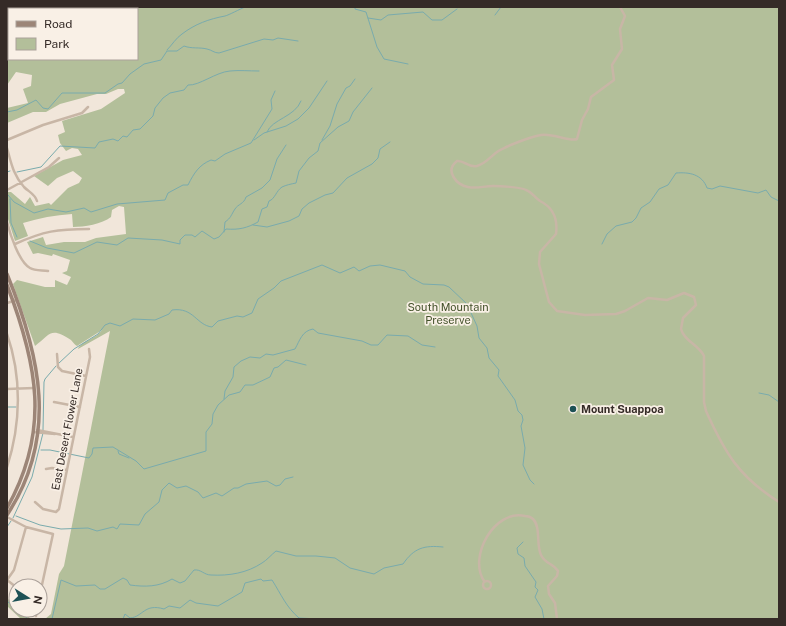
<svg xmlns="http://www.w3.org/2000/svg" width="786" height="626" viewBox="0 0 786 626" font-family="'Public Sans',sans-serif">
<rect width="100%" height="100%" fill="#f1e6da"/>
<path fill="#b3bf9a" d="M 95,7 L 779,7 L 779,619 L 45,619 L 51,614 L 59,574 L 64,566 L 110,331 L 78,349 C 81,341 96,339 102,330 L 77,346 C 75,345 73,342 71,340 C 50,326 50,335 35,346 L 13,284 L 17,280 L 45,287 L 55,287 L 55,280 L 67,285 L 71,277 L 62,273 L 67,271 L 70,260 L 53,254 L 52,256 L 38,253 L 33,254 L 27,242 L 43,237 L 46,245 L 64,242 L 85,242 L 96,238 L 126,234 L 124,207 L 119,206 L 112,210 L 111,217 C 102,224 84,227 73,227 L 72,214 C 55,215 39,218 23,223 L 28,236 L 15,241 L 7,216 L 7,192 L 11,192 L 25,204 L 30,197 L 35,206 L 49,203 L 51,205 L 68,188 L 79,183 L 82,178 L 73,171 L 57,178 L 48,186 L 34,176 L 63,160 L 82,155 L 78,149 L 72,148 L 66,151 L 60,143 L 58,135 L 65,132 L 62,121 L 101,109 L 125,93 L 124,89 L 118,89 L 106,94 L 97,94 L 60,104 L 46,112 L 33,112 L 7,123 L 7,108 L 28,103 L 23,89 L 31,86 L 32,75 L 16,72 L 7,85 L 7,46 L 9,46 L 9,59 L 137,59 L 137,9 L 94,9 Z
M 7,598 L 16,606 L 16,610 L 21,610 L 31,619 L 21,619 L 7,606 Z"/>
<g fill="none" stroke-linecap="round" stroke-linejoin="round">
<path stroke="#79abad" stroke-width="1" d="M 16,7 L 24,8 L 31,7
M 355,7 L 355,9 L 366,12 L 377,47 L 384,59 L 408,64
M 495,15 L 501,7
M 368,18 L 381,20 L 388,15 L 423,12 L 432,20 L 442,20 L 457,9
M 7,46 L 9,46
M 167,50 C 172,45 176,38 182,34 C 195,24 209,19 225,16 C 229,15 240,9 245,7
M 7,55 L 9,55
M 7,112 L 17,110 L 36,100 L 43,108 L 48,109 L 62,93 L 105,93 L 118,84 L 122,83 L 130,74 L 144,64 L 161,60 L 167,51 L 177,51 L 184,46 C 192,49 199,47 207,49 C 212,50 214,53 219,53 L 264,39 L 273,40 L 278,38 L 298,41
M 267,132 C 272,119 295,117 301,101
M 254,140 L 264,133 L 286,126 L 298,119 L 309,108 L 327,81
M 322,140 L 330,126 L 337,104 L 346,88 L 350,86 L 355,79
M 7,172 L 10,171
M 17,172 L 41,167 L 60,146 L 95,148 L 99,142 L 113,139 L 118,141 L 123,136 L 127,137 L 133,130 L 140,129 L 153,116 L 155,108 L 163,98 L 170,93 L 184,90 L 188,85 C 199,86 216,72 230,71 C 239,70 249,71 259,71
M 8,195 L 14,202 L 34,213 L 48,209 L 66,212 L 84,208 L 91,212 L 117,204 L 165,200 L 168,193 L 183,185 L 188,185 C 194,173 199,165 211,160 L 215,161 L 225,154 L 251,143 L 272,109 L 271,100 L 275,91
M 10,199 L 11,223 L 17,237
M 253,225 L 267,227 L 289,221 L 299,216 L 302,209 L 309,203 L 325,195 L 333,193 L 347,178 L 372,164 L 378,158 L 380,149 L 390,142
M 224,232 L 225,222 C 231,218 231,215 235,209 C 238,204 244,204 246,197 L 262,188 L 270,180 L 277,159 L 286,145
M 30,241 L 47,248 L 74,253 L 97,242 L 117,245 L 128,238 L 162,240 L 180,244 L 180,240 L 185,235 L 192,235 L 195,237 L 202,231 L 214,239 L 219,237 L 226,229 C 239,230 247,228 258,222 L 262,209 L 267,207 L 269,201 C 275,199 276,191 282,187 C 286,185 291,184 296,183 L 299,171 L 309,158 L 318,151 L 320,143 L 338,127 L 349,121 L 353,112 L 372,88
M 602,244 L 607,234 L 616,226 L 632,222 L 636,218 L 641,208 L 650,202 L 659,189 L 668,185 L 676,173 C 689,172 702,174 707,188 L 712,189 L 720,186 L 758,193 L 766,190 L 771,197 L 779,201
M 58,364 L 74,349 L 98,334 L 105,325 L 110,323 L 120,326 L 133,319 L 155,320 L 169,314 L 172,310 C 194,307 196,325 212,327 L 218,321 L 237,316 L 243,317 L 252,313 L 258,299 L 274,288 L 281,281 L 322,265 L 340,273 L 354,267 L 359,271 L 370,266 L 380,265 L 405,271 L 410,277 L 423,284 L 444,285 L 449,287 L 467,304 L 477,326 L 479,338 L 487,348 L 489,358 L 499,370 L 498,376 L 515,400 L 518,411 L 522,415 L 523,420 L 521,426 L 525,448 L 523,465 L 530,480 L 534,484
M 759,393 L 769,395 L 779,402
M 224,399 L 225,391 L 233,377 L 234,367 L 241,361 L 250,357 L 260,358 L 266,354 L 273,355 L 295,349 C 300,340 302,331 313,329 L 318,333 L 362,341 L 371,345 L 378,345 L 387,335 L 408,336 L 422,345 L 435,347
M 7,407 L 16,407
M 43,430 L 44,382 L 45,379 L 56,366
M 41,450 L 50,450 L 89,458 L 92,454 L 93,448 L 113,447 L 136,461 L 144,469 L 206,451 L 206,432 L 212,424 L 213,414 L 218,405 L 229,395 L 240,392 L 245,385 L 253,385 L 270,377 L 274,368 L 278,367 L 286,360 L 306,365
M 118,451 L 119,454 L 129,458
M 16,516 L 40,525 L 61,529 L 88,528 L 97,531 L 113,527 L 117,529 L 120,524 L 139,525 L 145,514 L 159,502 L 162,490 L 169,483 L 177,488 L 186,486 L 198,492 L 203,498 L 216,493 L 222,496 L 234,488 L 238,488 L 246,484 L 267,481 L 276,486 L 280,485 L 285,479 L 293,477
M 13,518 L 32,477 L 43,433
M 7,527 L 11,521
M 523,542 L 517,548 L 518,554 L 524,558 L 525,566 L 536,582 L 535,587 L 538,590 L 535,597 L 542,609 L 544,619
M 7,601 L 16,609
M 18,610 L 28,619
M 52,619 L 61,580 L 76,586 L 95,585 L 100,589 L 105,589 L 123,578 L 127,580 L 130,585 C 145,587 159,587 172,579 L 180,583 L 185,581 L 194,570 C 201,569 204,575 211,575 C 229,576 247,573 262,563 C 267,560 271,555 276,551 L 296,556 L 316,556 L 335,558 L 350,568 L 374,574 L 384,568 L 403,564 C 414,548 424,545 443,547
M 123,619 L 125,614 L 130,618 C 143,617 144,603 164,609 L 169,606 L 180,608 L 190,600 L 196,603 L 218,606 L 242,592 L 245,583 L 261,579 L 263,581 L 272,580 C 281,594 286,607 299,618 L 319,619"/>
<path stroke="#c8b6a6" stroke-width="2.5" d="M 620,7 L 625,16 L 620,29 L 622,49 L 612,65 L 614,80 L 591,97 L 588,109 L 582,120 L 577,139 C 570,142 553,133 541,135 C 530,137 506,146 497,152 C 490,157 485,164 477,166 C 468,168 464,160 457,161 C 444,171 457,185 468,187 C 477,189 484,186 493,186 C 500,186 520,187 526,190 C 532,192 535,198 540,201 C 554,208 558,219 556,234 L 540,252 L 539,264 L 549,302 L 557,311 L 585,315 L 616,314 L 625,311 L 648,298 L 667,300 L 684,293 L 694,297 L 696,305 L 683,318 L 681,329 C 684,341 699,345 704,356 L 704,402 L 706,411 C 725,453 739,477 779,502
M 26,9 L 26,7
M 65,9 L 69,7
M 9,23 L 9,27
M 7,140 L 43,125 L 82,113 L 88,107
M 7,148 C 11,162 13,175 24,187 C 29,192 35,194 37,201
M 7,190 L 49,167 L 59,158
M 7,222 C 10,234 19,262 30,268 C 35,271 42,270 48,271
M 15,244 C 44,231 57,229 89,229
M 7,303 L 17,300
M 7,334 C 22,377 21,424 7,467
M 57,354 L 58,367 L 62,371 L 86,376
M 7,389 L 34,388
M 54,402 L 80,407
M 37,430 L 73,437
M 33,432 L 55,434
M 46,469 L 52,468 L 67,470
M 35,502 L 43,509 L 56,512 L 59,509 L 90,357 L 89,349
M 7,517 L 26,527 L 53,534 L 40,594
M 484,581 C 468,557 494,509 525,516 C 527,516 531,517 533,519 C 541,527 536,545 541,555 C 545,564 553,563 558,571 L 557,576 L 548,586 L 549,594 L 555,603 L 557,619
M483 585a4 4 0 1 1 8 0a4 4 0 1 1-8 0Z
M 16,587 L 7,580 L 14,570 L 26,527
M 36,616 L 37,610"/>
<path stroke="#9c8577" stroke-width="3.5" d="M 7,274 C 40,355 59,436 7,515
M 7,285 C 37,363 51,430 7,508"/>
</g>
<circle fill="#1d5155" stroke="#f9f0e6" stroke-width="1.5" cx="573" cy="409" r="4"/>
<g text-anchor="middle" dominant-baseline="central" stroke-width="3.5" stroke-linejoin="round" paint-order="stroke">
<g font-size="11" fill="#44522b" stroke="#f9f0e6">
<text x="448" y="307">South Mountain<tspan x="448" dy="13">Preserve</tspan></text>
</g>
<g font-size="11" font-weight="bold" fill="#352b27" stroke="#f9f0e6" text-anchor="start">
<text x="581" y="409">Mount Suappoa</text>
</g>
<g font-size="11" fill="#352b27" stroke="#f9f0e6">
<text transform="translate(67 429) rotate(-79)">East Desert Flower Lane</text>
</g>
</g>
<rect width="786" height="626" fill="none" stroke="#352b27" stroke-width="16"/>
<rect x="8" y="8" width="130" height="52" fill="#f9f0e6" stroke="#aba19a"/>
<rect x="16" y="21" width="20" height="6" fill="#9c8577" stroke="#aba19a"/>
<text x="44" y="28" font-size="12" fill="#352b27">Road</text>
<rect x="16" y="38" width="20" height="12" fill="#b3bf9a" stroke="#aba19a"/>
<text x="44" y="48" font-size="12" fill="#352b27">Park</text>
<g transform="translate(28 598) rotate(101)"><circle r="19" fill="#f9f0e6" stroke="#aba19a"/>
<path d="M0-3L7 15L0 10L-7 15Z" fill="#1d5155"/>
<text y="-6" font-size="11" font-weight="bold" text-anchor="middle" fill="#352b27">N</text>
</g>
</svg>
